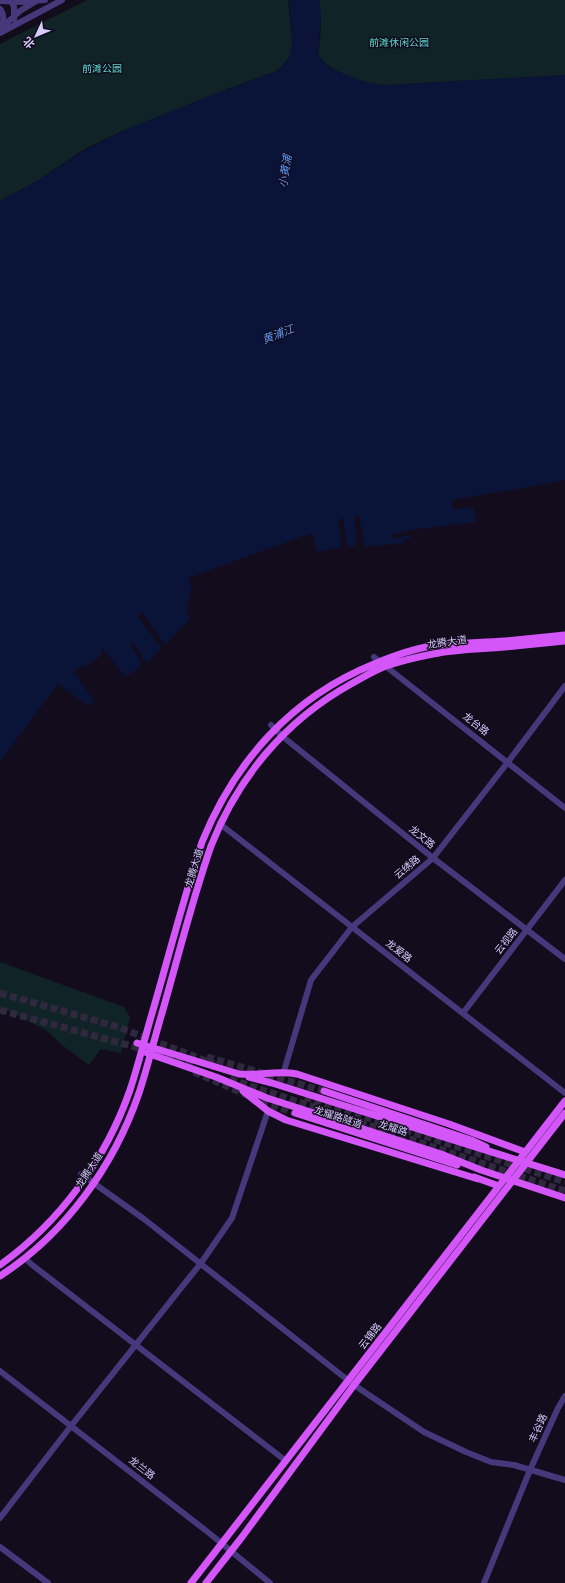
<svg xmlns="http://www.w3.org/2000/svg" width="565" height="1583" viewBox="0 0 565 1583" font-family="Arial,'Noto Sans SC',sans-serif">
<rect width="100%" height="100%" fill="#120c1d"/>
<path fill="#102427" d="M 87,0 L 288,0 L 292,40 L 292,53 L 287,60 L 277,71 L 227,89 L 120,132 L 83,150 L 37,181 L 0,201 L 0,44 Z
M 319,0 L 565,0 L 565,75 L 386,85 C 362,83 333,74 318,55 C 321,36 322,18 319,0 Z
M 0,962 L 124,1007 L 130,1017 L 121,1053 L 101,1049 L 89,1065 L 62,1045 L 46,1030 L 0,1007 Z"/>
<path fill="#0a1438" d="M 289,0 L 319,0 L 321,16 L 318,55 L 330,68 L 360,80 L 376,84 L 386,85 L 565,75 L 565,480 L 518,489 L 451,500 L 453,509 L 473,507 L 477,522 L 410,530 L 391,535 L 392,539 L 410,535 L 411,538 L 404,540 L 404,543 L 365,547 L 359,516 L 354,516 L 357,545 L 347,547 L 343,517 L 338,522 L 342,547 L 318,552 L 312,533 L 188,578 L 192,589 L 186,609 L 190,619 L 165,645 L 142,612 L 138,616 L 161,648 L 147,664 L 133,643 L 130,644 L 141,662 L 139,668 L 125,677 L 104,649 L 100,652 L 102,655 L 84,667 L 82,665 L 74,671 L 94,701 L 89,706 L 58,684 L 0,761 L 0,201 L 29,186 L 85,150 L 130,128 L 212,95 L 278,71 L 290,57 L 292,37 Z"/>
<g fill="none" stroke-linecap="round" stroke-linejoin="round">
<path stroke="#30283f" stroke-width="7" stroke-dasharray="7 3.5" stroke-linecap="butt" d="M 0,993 L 118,1027 L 214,1064
M 0,1010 L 146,1050
M 156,1053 L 194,1066
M 207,1057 L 324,1091
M 194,1072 L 263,1102 L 295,1113
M 230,1079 L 565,1191
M 305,1097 L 565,1182"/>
<path stroke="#45397b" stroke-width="6" d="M 11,0 L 14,7 L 14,19
M 0,1 L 23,2 L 45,0
M 0,9 C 5,15 4,21 1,28
M 0,29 L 20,11 L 38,0
M 0,33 L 62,0
M 374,657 L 565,808
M 271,725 L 282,736 L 433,858 L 565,959
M 220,824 L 565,1093
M 463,1013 L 565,880
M 284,1071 L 311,980 L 352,927 L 433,858 L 508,762 L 565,686
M 81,1174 L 144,1219 L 354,1385 L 424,1432 L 466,1452 L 491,1462 L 514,1465 L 565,1480
M 25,1258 L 31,1264 L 286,1461
M 0,1371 L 209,1533 L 270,1583
M 0,1518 L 71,1426 L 201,1263 L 232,1218 L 268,1111
M 0,1547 L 48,1583
M 484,1583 L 530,1470 L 558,1408 L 565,1396"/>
<path stroke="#d456f9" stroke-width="7" d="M 137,1043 L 239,1074 C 259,1076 277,1070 297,1074 L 449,1124 L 525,1152
M 147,1053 L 216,1077 L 267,1098 L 441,1154 L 481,1170 L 565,1198
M 249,1077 L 272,1083 L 565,1175
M 243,1091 L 268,1111 L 286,1120 L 478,1179
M 324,1091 L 471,1140 L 486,1147
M 295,1113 L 457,1165
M 474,1177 L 499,1186
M 0,1265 C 60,1222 106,1159 130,1090 C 138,1066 144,1041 151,1017 C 168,959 183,900 202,842 C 235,761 292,697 374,664 C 393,656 412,649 432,646 C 457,642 480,643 505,641 C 525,639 545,637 565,635
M 0,1276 C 65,1234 114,1166 139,1093 C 147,1069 153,1044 160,1020 C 177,962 191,903 211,846 C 238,777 286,720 351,684 C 362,678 373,671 386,666 C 401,661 417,657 433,654 C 456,649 481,649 505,647 C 525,645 545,643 565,641
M 191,1583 L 565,1101
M 206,1583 L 242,1537 L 354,1385 L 565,1113"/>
</g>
<g text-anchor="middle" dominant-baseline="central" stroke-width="3" stroke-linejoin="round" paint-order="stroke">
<g font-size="10" fill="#5ad9cd" stroke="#120c1d">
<text x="399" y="42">前滩休闲公园</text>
<text x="102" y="68">前滩公园</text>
</g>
<g font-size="10" fill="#d8cafd" stroke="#120c1d">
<text transform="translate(447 642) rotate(-8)">龙腾大道</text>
<text transform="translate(476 724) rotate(38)">龙台路</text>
<text transform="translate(422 837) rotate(39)">龙文路</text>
<text transform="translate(407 867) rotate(-40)">云绣路</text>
<text transform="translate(194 868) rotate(-73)">龙腾大道</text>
<text transform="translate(506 941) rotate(-52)">云视路</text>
<text transform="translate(399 951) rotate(38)">龙爱路</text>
<text transform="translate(338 1117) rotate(18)">龙耀路隧道</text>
<text transform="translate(393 1128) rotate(18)">龙耀路</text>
<text transform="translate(89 1170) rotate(-57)">龙腾大道</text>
<text transform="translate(370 1336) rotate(-52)">云锦路</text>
<text transform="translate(538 1428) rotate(-66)">丰谷路</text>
<text transform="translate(142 1468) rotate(38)">龙兰路</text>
</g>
<g font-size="11" font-style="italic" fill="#5c99f9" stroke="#120c1d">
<text transform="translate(285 171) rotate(-81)">小黄浦</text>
<text transform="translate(278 334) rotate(-21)">黄浦江</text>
</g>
</g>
<g transform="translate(36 36) rotate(226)" stroke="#120c1d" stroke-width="3" paint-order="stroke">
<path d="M0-3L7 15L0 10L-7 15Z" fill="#d8cafd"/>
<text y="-6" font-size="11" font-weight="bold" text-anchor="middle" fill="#d8cafd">北</text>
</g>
</svg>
